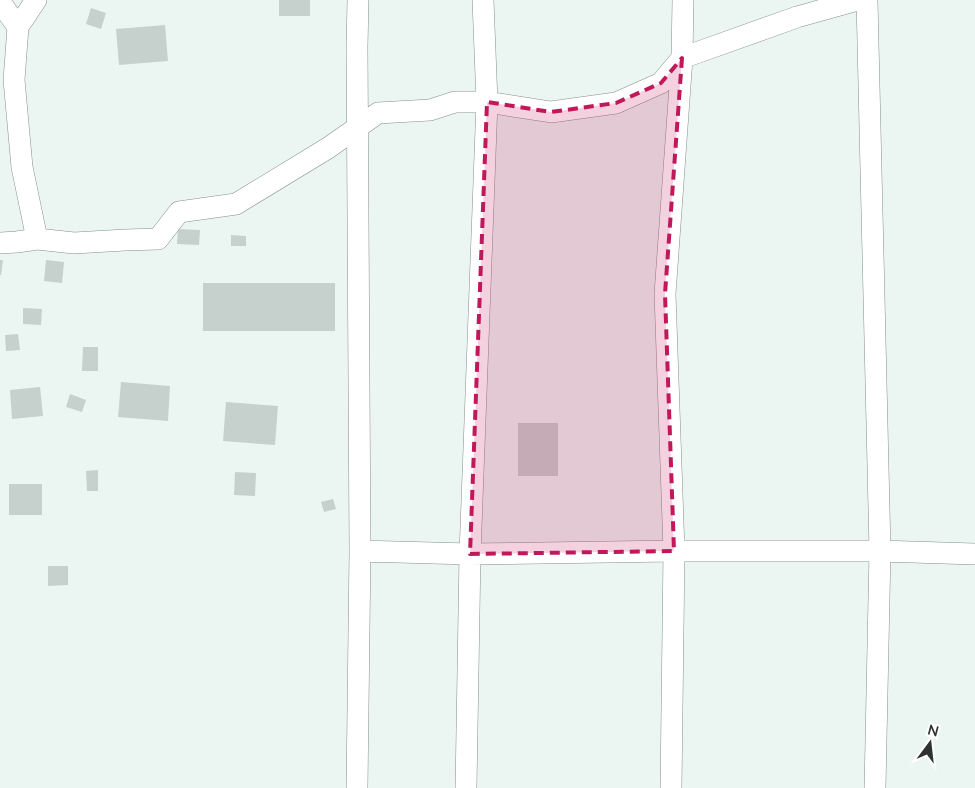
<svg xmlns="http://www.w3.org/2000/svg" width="975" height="788" viewBox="0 0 975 788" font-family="Lato,sans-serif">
<rect width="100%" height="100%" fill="#ebf6f2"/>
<path fill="#c6d0cd" d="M 279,0 L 310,0 L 310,16 L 279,16 Z
M 91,8 L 106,13 L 101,29 L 86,24 Z
M 165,25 L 168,61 L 119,65 L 116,29 Z
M 178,229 L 200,230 L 199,245 L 177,244 Z
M 231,235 L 246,236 L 246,246 L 231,246 Z
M 0,260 L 3,260 L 1,275 L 0,275 Z
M 46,260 L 64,262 L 62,283 L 44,281 Z
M 203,283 L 335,283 L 335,331 L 203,331 Z
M 23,308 L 42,309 L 41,325 L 23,324 Z
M 18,334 L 20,350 L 6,351 L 5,335 Z
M 83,347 L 98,347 L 98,371 L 82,371 Z
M 121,382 L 170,386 L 168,421 L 118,417 Z
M 40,387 L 43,416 L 12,419 L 10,390 Z
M 70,394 L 86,400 L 82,412 L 66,407 Z
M 226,402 L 278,406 L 275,445 L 223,441 Z
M 518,423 L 558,423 L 558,476 L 518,476 Z
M 98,470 L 98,491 L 87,491 L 86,471 Z
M 235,472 L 256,473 L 255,496 L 234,495 Z
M 9,484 L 42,484 L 42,515 L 9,515 Z
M 333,499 L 336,509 L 324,512 L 321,502 Z
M 48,566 L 68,566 L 68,585 L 48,586 Z"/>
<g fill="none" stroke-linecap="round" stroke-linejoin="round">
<defs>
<path id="minor" d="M 36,0 L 18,27 L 14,80 L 22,167 L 37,239
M 867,0 L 880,551 L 875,788
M 0,2 L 18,27
M 0,243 L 17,242 L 37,239 L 74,243 L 125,240 L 158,239 L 179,212 L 236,204 L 328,148 L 378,113 L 430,110 L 455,102 L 487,102 L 551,112 L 616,103 L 661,83 L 682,58 L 797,17 L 858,0
M 360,551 L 470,554 L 674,551 L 880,551 L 975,554
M 357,788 L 360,551 L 357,47 L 358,0
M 466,788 L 470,554 L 487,102 L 483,0
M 671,788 L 674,551 L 665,294 L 682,58 L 683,0"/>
</defs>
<use href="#minor" stroke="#868f8c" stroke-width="22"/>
<use href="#minor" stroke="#fff" stroke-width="21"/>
</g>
<path fill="#c2185b" fill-opacity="0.2" stroke="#c2185b" stroke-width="4" stroke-dasharray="10 6" stroke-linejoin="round" d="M 682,58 L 665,294 L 674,551 L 470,554 L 487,102 L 551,112 L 616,103 L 661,83 Z"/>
<g transform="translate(930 743) rotate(15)" stroke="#ffffff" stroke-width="4" paint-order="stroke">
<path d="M0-4L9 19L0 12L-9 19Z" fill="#2e3231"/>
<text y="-8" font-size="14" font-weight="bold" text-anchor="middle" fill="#2e3231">N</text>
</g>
</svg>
